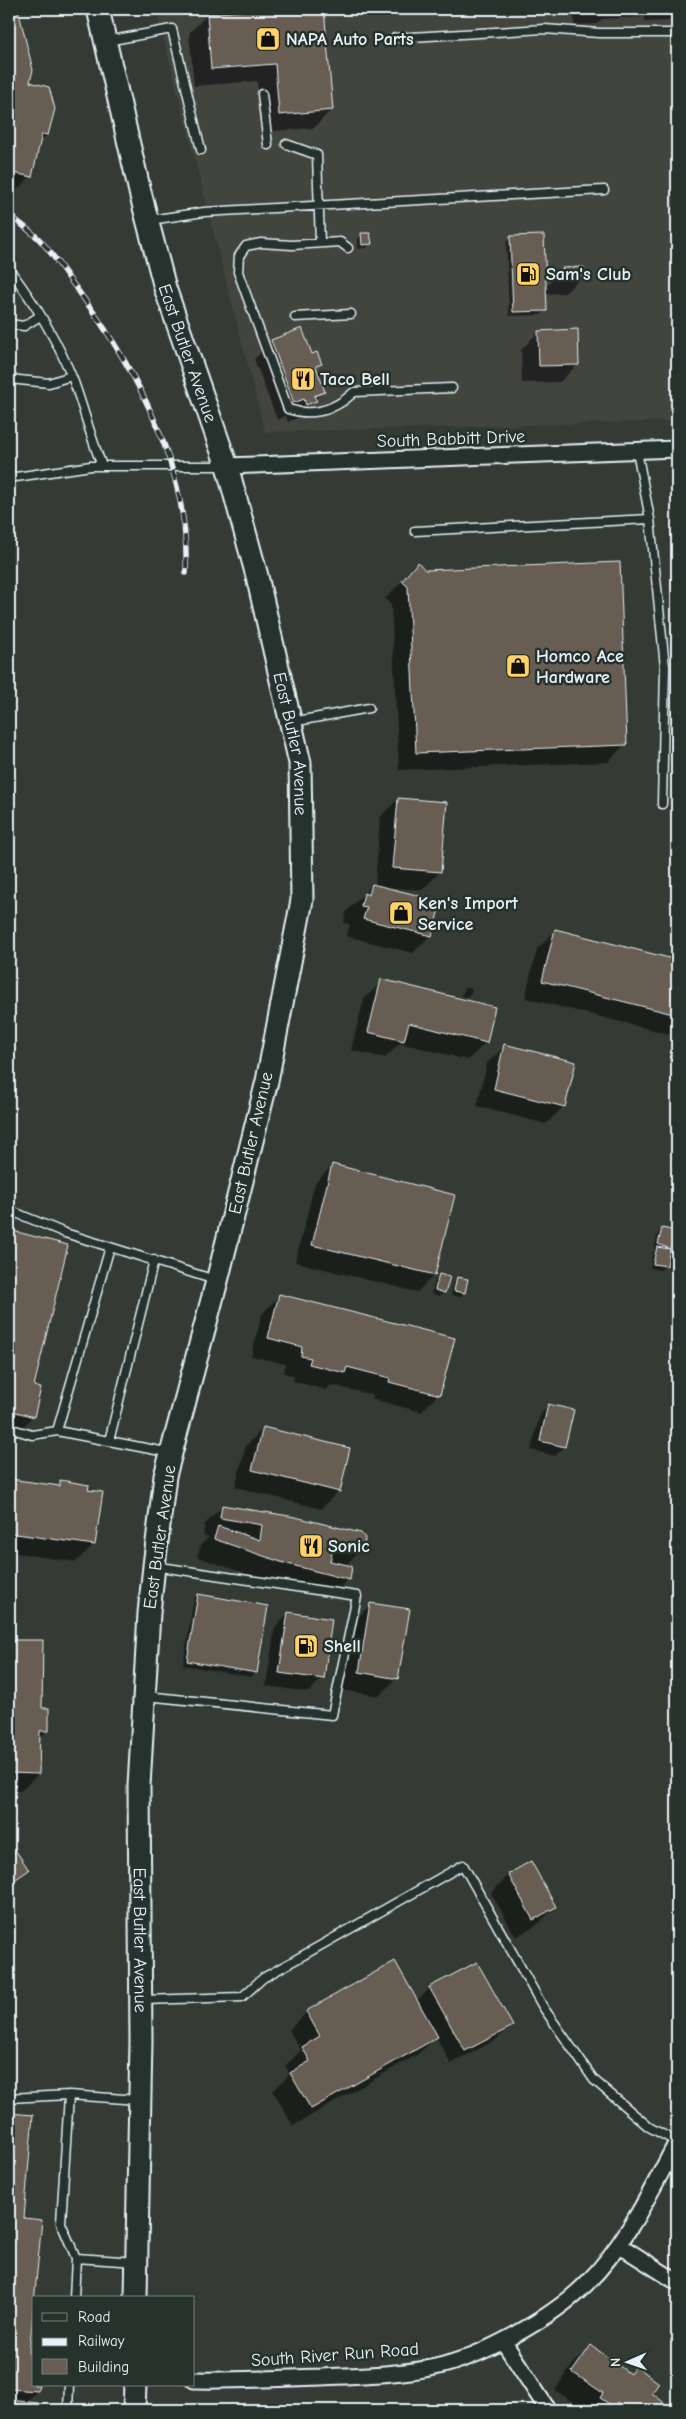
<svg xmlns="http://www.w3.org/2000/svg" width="686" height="2419" viewBox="0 0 686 2419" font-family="'Comic Neue',sans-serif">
<rect width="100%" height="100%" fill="#333b34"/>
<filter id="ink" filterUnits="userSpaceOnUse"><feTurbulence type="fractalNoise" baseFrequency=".02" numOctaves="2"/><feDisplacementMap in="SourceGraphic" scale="10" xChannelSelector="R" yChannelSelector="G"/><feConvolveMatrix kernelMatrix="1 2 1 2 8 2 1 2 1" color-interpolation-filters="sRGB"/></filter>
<g filter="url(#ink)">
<path fill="#43453d" d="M 156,9 L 677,9 L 677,421 L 265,432 Z"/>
<path fill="#0007" d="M 17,9 L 32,70 L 28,83 L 47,135 L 38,143 L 31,176 L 17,190 L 9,188 L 9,11 Z
M 280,9 L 323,9 L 331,110 L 314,128 L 262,132 L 257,81 L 194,86 L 189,33 L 207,15 Z
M 454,9 L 677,9 L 677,12 L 668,21 L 645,22 L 645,17 L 602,19 L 597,24 L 574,25 L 574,10 L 454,14 Z
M 362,234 L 370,244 L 366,248 L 358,249 L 358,239 Z
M 511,238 L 545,287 L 562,270 L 583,276 L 565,293 L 545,294 L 545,311 L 541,315 L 509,316 L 506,242 Z
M 538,332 L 578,364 L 560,382 L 522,383 L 521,350 Z
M 272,341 L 312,356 L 320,364 L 315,369 L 324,391 L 297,418 L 288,422 L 286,416 L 277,420 L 254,359 Z
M 418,564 L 625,744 L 608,762 L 399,770 L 391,605 L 385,599 Z
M 398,799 L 445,803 L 440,872 L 422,890 L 385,887 L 431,935 L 413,953 L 346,936 L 350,924 L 344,923 L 346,912 L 372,885 L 375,886 L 380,817 Z
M 555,931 L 677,961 L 677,1036 L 525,998 L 537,949 Z
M 382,981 L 486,1042 L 468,1060 L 400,1043 L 385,1058 L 351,1050 L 364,999 Z
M 466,987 L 472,989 L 471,993 L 467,997 L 461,996 Z
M 505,1046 L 564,1106 L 546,1124 L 477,1106 L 487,1063 Z
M 332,1166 L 434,1275 L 417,1292 L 295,1262 L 315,1183 Z
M 662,1229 L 674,1232 L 665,1265 L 661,1270 L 650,1268 L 653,1252 L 656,1249 L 654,1248 L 658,1234 Z
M 9,1232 L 67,1246 L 32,1387 L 33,1416 L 16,1434 L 9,1432 Z
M 439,1276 L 444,1292 L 440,1296 L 431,1294 L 435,1280 Z
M 458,1279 L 464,1293 L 460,1297 L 451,1295 L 453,1283 Z
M 279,1296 L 439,1394 L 421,1412 L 372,1399 L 373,1395 L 331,1385 L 326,1390 L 293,1381 L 294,1376 L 284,1373 L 285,1364 L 251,1356 L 262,1314 Z
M 549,1405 L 564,1447 L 555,1456 L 531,1450 L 540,1415 Z
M 263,1428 L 338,1491 L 321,1509 L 235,1487 L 246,1446 Z
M 9,1466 L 11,1467 L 9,1480 L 55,1487 L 61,1482 L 87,1491 L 94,1544 L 76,1562 L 9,1552 Z
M 223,1506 L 362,1548 L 345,1566 L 348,1579 L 331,1597 L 266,1580 L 197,1557 L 201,1545 L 209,1537 L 203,1536 L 205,1524 Z
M 198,1595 L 267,1607 L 255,1673 L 251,1677 L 183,1665 L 194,1599 Z
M 371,1604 L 397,1678 L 379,1696 L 342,1690 L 353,1622 Z
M 288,1614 L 322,1678 L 309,1692 L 266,1686 L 275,1627 Z
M 9,1641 L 42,1642 L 40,1709 L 47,1731 L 39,1739 L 38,1774 L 21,1791 L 9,1791 Z
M 16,1853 L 27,1870 L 9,1887 L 9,1858 Z
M 509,1875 L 555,1907 L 537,1925 L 516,1937 L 491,1893 Z
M 476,1963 L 511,2025 L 497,2039 L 451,2064 L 436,2037 L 418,2054 L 293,2126 L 273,2091 L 290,2074 L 285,2066 L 301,2050 L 289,2030 L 307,2012 L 416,2002 L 430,1988 Z
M 9,2114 L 32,2116 L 23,2219 L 28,2355 L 37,2391 L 25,2403 L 36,2404 L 36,2410 L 9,2410 Z
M 591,2347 L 670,2409 L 669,2410 L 585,2410 L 555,2390 L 573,2364 Z"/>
<path fill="#675d52" stroke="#e8f1f8" d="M 18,9 L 33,70 L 30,82 L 49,87 L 55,109 L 48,135 L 42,134 L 32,177 L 9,172 L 14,151 L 9,149 L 9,10 Z
M 265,9 L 324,9 L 333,110 L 279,115 L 275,64 L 211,69 L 207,14 Z
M 361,233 L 370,233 L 372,244 L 362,245 Z
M 544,235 L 547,311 L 513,312 L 510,236 Z
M 584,267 L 584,276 L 562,277 L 562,268 Z
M 302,328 L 312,354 L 317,352 L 322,364 L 316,366 L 325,392 L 314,396 L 317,401 L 306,405 L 304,399 L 294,403 L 271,340 Z
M 578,329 L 579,365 L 539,366 L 538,331 Z
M 418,562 L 425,570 L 620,562 L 627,745 L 416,753 L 408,587 L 402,581 Z
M 398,798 L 447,802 L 441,872 L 392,868 Z
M 372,884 L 441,901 L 432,936 L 363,919 L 367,907 L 361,906 L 364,893 L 369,895 Z
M 555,929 L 677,960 L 677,1015 L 542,981 Z
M 381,979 L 495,1007 L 487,1043 L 409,1023 L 404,1041 L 368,1032 Z
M 504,1044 L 576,1062 L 565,1107 L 494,1089 Z
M 332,1164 L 455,1195 L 435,1275 L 312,1245 Z
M 662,1228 L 676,1231 L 670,1249 L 658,1244 Z
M 9,1230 L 68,1245 L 34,1386 L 41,1388 L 34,1417 L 9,1410 Z
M 657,1247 L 670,1249 L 667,1266 L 653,1264 Z
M 439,1274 L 450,1277 L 445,1293 L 435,1290 Z
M 457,1277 L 468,1279 L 465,1293 L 454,1291 Z
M 279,1294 L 455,1338 L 440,1395 L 389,1382 L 390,1378 L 347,1367 L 345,1373 L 309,1364 L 311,1358 L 301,1356 L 302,1347 L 268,1338 Z
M 548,1404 L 574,1410 L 565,1447 L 540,1441 Z
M 263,1427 L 350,1448 L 340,1492 L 252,1470 Z
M 9,1465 L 12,1466 L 10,1479 L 60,1486 L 60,1480 L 89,1485 L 88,1490 L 103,1492 L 95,1545 L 9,1533 Z
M 222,1505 L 295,1517 L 361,1533 L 365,1538 L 364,1549 L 335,1541 L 330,1561 L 352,1566 L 350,1580 L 284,1563 L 214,1539 L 218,1526 L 260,1540 L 262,1525 L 220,1518 Z
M 198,1594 L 268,1606 L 257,1673 L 187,1661 Z
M 370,1603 L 410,1609 L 398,1679 L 359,1672 Z
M 288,1612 L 332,1619 L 324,1679 L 279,1673 Z
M 9,1640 L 43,1640 L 42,1708 L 49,1708 L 49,1731 L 40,1731 L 39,1774 L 9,1773 Z
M 16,1851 L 29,1870 L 9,1884 L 9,1856 Z
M 531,1861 L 556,1907 L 533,1920 L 508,1874 Z
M 395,1961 L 438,2037 L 311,2109 L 290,2073 L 310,2061 L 302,2047 L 320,2036 L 306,2011 Z
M 477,1962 L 513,2026 L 465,2051 L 429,1987 Z
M 9,2113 L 33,2115 L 24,2218 L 42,2220 L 29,2354 L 34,2354 L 34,2385 L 39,2385 L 38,2391 L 9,2389 L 9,2395 Z
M 591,2345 L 630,2374 L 636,2366 L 659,2383 L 652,2393 L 672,2409 L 671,2410 L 627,2410 L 617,2402 L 614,2407 L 600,2398 L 603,2393 L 572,2372 Z
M 9,2400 L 38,2403 L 37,2410 L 9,2410 Z"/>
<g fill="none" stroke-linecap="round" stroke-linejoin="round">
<defs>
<path id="lane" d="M 395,38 L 544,29 L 599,33 L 677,33
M 107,41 L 172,29 L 201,150
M 262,94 L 268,145
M 286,144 L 317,155 L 320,243
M 150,220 L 204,212 L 604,190
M 348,248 L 340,242 L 292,245 L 261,243 L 246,246 L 239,256 L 238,272 L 288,409 C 313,417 335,410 354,392 L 452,388
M 9,269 C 35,303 58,342 74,382 C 84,410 91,438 102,466
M 295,317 L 351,314
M 9,324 L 24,326 L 40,316
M 9,379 L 49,383 L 71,376
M 637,451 L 650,519 L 665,667 L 662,804
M 9,478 L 91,466 L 226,466
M 415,531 L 650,519
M 292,722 L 369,708
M 9,1210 L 65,1233 L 110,1247
M 9,1428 L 32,1435 L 57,1431
M 109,1441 L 154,1260
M 171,1453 L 57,1431 L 110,1247 L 215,1280
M 146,1696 L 332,1715 L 357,1596 L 154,1566
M 143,2000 L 242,1997 L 263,1978 L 463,1865 L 543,2007 L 594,2080 L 649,2127 L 677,2142
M 9,2098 L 69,2095
M 76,2258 L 136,2262
M 74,2298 L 76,2258 L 61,2223 L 69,2095 L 138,2100
M 68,2410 L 69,2385"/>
<path id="street" d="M 227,466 L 677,449
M 619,2245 L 677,2282
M 503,2341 L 548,2410
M 194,2380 C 237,2381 279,2378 322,2377 C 359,2375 398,2375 435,2367 C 482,2357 552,2318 586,2284 C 626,2244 651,2191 677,2142"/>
<g id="secondary">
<path id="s1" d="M 98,9 L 140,192 L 165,288 L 227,466 L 257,576 L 300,763 L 302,900 L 267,1081 L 217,1281 L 165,1476 L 154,1566 L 149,1613 L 139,1786 L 141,2041 L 136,2298"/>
<path d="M 134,2410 L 135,2385"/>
</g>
</defs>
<use href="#lane" stroke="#e8f1f8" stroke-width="11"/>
<use href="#street" stroke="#e8f1f8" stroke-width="19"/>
<use href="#secondary" stroke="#e8f1f8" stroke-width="25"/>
<use href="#lane" stroke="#26332d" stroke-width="8"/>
<use href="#street" stroke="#26332d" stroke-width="15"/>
<use href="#secondary" stroke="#26332d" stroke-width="21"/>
<defs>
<path id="rail" d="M 9,214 C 18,222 29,230 38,238 C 51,251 62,269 73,284 C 135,366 190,468 186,573"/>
</defs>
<use href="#rail" stroke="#e8f1f8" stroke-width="5.5"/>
<use href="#rail" stroke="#26332d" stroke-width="4" stroke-dasharray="11" stroke-linecap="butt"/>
</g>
</g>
<defs>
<symbol id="shop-square" viewBox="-11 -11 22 22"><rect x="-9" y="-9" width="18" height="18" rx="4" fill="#ffd166" stroke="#26332d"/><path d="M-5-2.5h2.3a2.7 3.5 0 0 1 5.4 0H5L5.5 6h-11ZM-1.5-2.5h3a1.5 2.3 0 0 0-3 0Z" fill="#111"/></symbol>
<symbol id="fuel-square" viewBox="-11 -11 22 22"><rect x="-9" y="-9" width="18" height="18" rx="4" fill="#ffd166" stroke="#26332d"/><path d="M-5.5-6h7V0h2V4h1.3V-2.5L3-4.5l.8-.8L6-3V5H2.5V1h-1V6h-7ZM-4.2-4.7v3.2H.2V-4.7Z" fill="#111"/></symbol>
<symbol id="restaurant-square" viewBox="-11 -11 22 22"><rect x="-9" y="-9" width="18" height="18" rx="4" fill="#ffd166" stroke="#26332d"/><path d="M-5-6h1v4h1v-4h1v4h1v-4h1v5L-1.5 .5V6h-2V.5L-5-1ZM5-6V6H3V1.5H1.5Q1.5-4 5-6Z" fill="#111"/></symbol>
</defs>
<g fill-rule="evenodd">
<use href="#shop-square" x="254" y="25" width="28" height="28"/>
<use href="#fuel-square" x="514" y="260" width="28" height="28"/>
<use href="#restaurant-square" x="289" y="365" width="28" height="28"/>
<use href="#shop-square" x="504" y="652" width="28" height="28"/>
<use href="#shop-square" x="387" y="899" width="28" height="28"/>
<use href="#restaurant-square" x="297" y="1532" width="28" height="28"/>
<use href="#fuel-square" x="292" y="1632" width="28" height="28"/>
</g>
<g text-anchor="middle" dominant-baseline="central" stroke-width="5" stroke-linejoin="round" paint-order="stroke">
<g font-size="18" font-weight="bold" fill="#e8f1f8" stroke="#26332d" text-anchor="start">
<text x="286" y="39">NAPA Auto Parts</text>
<text x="546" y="274">Sam's Club</text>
<text x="320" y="379">Taco Bell</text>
<text x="536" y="656">Homco Ace<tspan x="536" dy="21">Hardware</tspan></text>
<text x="418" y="903">Ken's Import<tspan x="418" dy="21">Service</tspan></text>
<text x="328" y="1546">Sonic</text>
<text x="324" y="1646">Shell</text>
</g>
<g font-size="18" fill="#e8f1f8" stroke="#26332d">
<text stroke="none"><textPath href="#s1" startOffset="356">East Butler Avenue</textPath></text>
<text transform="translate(451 439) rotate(-2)">South Babbitt Drive</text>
<text stroke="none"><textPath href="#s1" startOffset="761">East Butler Avenue</textPath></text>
<text transform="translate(251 1143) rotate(-77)">East Butler Avenue</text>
<text transform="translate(160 1537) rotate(-82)">East Butler Avenue</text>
<text stroke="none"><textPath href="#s1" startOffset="1976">East Butler Avenue</textPath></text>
<text transform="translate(335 2355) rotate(-4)">South River Run Road</text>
</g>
</g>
<rect width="686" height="2419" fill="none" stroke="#26332d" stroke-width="30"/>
<rect x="15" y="15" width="656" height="2389" fill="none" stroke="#e8f1f8" stroke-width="2" filter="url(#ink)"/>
<rect x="32" y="2296" width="162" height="90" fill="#26332d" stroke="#747f7e"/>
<rect x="42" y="2313" width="25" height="8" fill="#26332d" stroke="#747f7e"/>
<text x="78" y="2322" font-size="15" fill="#e8f1f8">Road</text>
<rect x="42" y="2338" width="25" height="8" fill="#e8f1f8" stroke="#747f7e"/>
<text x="78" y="2346" font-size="15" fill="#e8f1f8">Railway</text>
<rect x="42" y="2359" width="25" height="15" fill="#675d52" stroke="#747f7e"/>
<text x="78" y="2372" font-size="15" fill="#e8f1f8">Building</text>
<g transform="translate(628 2362) rotate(268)" stroke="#26332d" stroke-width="4" paint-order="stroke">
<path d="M0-4L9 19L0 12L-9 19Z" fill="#e8f1f8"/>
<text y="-8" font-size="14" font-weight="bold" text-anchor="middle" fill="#e8f1f8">N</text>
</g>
</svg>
